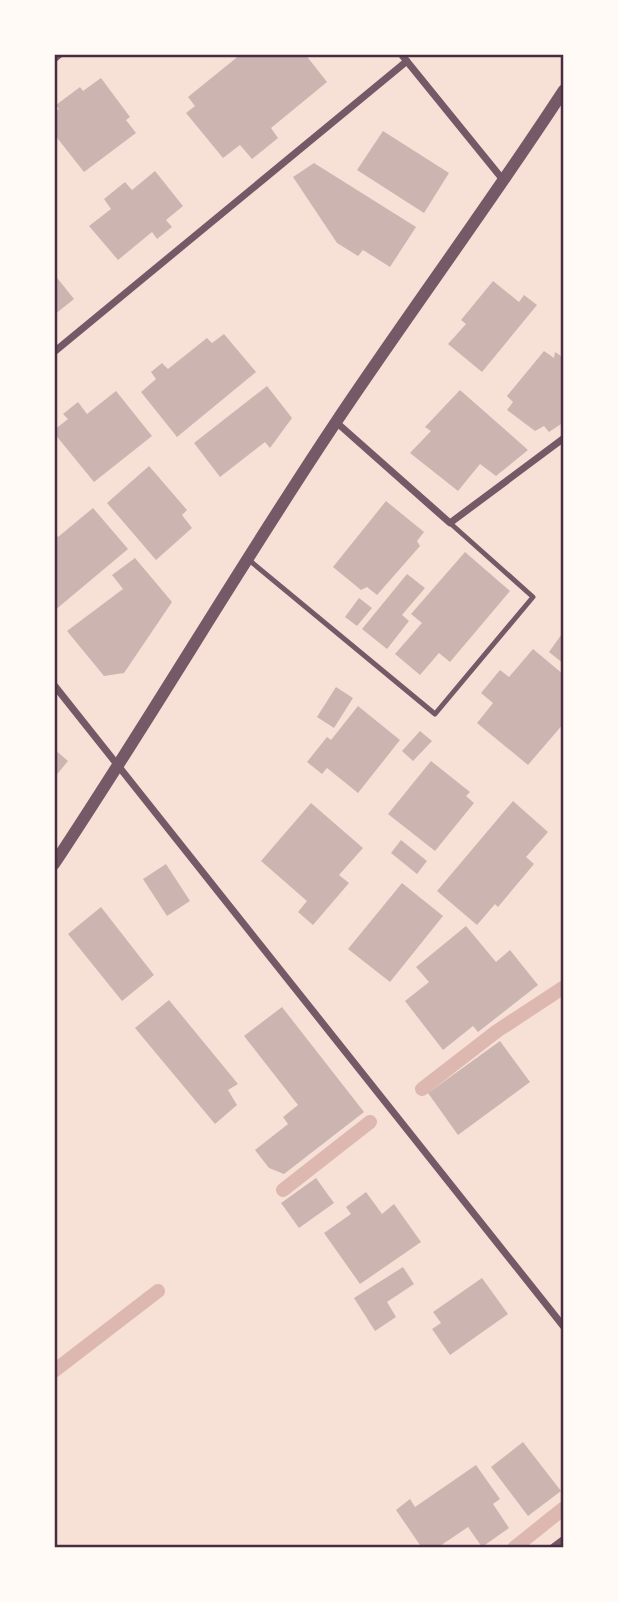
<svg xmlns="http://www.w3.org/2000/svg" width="618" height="1602" viewBox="0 0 618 1602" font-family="Manrope,sans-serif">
<rect width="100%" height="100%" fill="#f7e1d7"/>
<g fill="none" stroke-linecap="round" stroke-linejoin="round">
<path stroke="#dcb8b0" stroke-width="14" d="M 422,1089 L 497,1031 L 564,987
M 283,1190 L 370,1122
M 54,1371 L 158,1291
M 514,1548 L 564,1508"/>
</g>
<path fill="#ccb4b1" d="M 241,54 L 305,54 L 327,82 L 271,128 L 278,138 L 252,159 L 240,145 L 223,158 L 186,113 L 195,106 L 188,97 Z
M 101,78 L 130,117 L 126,120 L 136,133 L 84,172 L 54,134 L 54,112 L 59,109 L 56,105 L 80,87 L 83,91 Z
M 383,131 L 449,173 L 424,213 L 357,170 Z
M 314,163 L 416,227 L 390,267 L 363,250 L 358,256 L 337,243 L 293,177 Z
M 155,171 L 183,206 L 166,220 L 172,227 L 157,239 L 152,232 L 118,260 L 89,226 L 111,209 L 104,199 L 125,182 L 132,190 Z
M 54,274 L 74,299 L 54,315 Z
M 493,281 L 519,302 L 524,295 L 537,305 L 482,372 L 448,344 L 466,324 L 461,320 Z
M 224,334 L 256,372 L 177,437 L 141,392 L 156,379 L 151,372 L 162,363 L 168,369 L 207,338 L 212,343 Z
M 544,351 L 554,358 L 555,352 L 564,358 L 564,422 L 549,432 L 544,426 L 535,431 L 507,410 L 513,402 L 507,396 Z
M 267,386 L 292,418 L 270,448 L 265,442 L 220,477 L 194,443 Z
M 460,390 L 528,450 L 496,476 L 480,464 L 458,491 L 410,453 L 431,431 L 425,427 Z
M 116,391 L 152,436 L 94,482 L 54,433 L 54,430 L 68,419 L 63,414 L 78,402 L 87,414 Z
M 149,466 L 187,510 L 182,515 L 192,528 L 156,560 L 107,503 Z
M 386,501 L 424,532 L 417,541 L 420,546 L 377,595 L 367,587 L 361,590 L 333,567 Z
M 93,508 L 128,549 L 54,611 L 54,533 L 58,537 Z
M 465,552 L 510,591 L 450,662 L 439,653 L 420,675 L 395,654 L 422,623 L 411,614 Z
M 135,558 L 172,602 L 124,673 L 104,676 L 67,631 L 123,589 L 112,575 Z
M 407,574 L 425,588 L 402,615 L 409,621 L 387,649 L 362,629 Z
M 359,598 L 372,608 L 357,626 L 345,617 Z
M 564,631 L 564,664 L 549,652 Z
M 533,649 L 564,675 L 564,723 L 528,765 L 477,723 L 493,703 L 481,693 L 500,670 L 509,677 Z
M 336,687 L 353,698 L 334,728 L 317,717 Z
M 358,706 L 400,740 L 358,793 L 327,768 L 322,774 L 307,762 L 327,737 L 331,740 Z
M 420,731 L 432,741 L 413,761 L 402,751 Z
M 54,749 L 68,761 L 54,778 Z
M 431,761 L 470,792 L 466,796 L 474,803 L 435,851 L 388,814 Z
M 513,801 L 548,832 L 526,857 L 534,864 L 498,907 L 495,904 L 477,925 L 437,891 Z
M 311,803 L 363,848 L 339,875 L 349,883 L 313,925 L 298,912 L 307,901 L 261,861 Z
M 401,840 L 427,861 L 417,874 L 391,853 Z
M 166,864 L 190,901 L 167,916 L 143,879 Z
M 402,883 L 443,916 L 390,982 L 348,949 Z
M 101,907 L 154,975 L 122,1001 L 68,934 Z
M 466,926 L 496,962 L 510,950 L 538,985 L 478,1032 L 473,1026 L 443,1050 L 405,1001 L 429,982 L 416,967 Z
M 169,1000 L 238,1084 L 228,1090 L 237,1105 L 215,1124 L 135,1028 Z
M 282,1007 L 364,1112 L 284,1174 L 269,1168 L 255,1150 L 288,1124 L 283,1117 L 298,1105 L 244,1036 Z
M 500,1041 L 530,1082 L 458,1135 L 428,1093 Z
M 316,1178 L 334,1203 L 299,1228 L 281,1203 Z
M 366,1192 L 382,1214 L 394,1204 L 421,1242 L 360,1284 L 324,1233 L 351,1214 L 346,1207 Z
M 403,1267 L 414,1284 L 387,1302 L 396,1317 L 375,1331 L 354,1298 Z
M 482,1278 L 508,1314 L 450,1355 L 432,1329 L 441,1323 L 433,1312 Z
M 523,1442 L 561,1491 L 528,1516 L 491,1467 Z
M 476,1465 L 500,1499 L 493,1504 L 509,1528 L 482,1547 L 468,1527 L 437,1548 L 422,1548 L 396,1510 L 410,1499 L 415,1507 Z"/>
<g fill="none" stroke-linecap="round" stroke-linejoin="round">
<path stroke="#755966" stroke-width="5" d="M 249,560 L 435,714 L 533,597 L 450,523"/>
<path stroke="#755966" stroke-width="7" d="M 401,54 L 504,181
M 54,59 L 60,54
M 54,352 L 407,61
M 336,422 L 450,523 L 564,438
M 54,685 L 564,1327
M 552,1548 L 564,1539"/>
<path stroke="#755966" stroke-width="12" d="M 54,864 C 151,718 239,567 336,422 C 411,310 491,202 564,90"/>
</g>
<rect width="618" height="1602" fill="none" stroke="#fffaf5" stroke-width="112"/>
<rect x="56" y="56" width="506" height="1490" fill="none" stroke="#4a2c40" stroke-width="2.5"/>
</svg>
